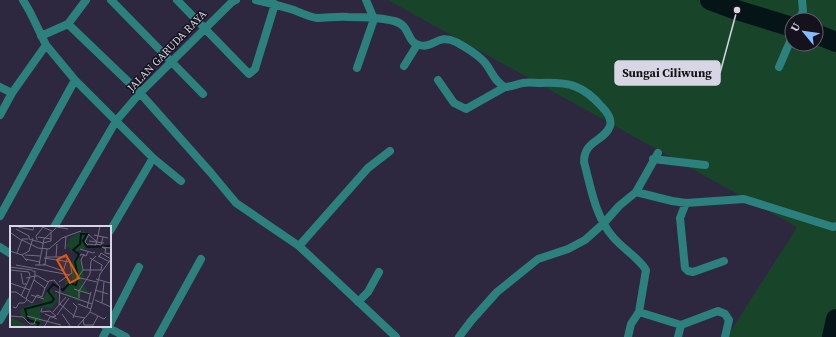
<svg xmlns="http://www.w3.org/2000/svg" width="836" height="337" viewBox="0 0 836 337" font-family="'Source Serif 4',serif">
<rect width="100%" height="100%" fill="#2e2740"/>
<path fill="#184529" fill-rule="evenodd" d="M 388,0 L 836,0 L 836,337 L 727,337 L 797,227 ZM 792,20 L 816,20 L 816,44 L 792,44 Z"/>
<g fill="none" stroke-linecap="round" stroke-linejoin="round">
<path stroke="#051417" stroke-width="20" d="M 710,0 L 737,10 L 792,27
M 816,34 L 836,42
M 832,337 L 836,319"/>
<path stroke="#2c807d" stroke-width="8" d="M 23,0 L 30,12 L 46,45 L 75,80 L 153,158 L 181,181
M 111,0 L 203,94
M 177,0 L 249,74 L 255,69 L 275,4
M 256,0 C 269,3 281,6 294,10 C 301,13 310,17 317,18 C 328,18 338,16 348,17 C 361,17 382,18 394,21 C 411,25 406,42 419,45 C 434,49 437,33 456,42 C 467,48 479,55 486,64 C 492,72 495,82 505,87 C 511,87 517,84 523,83 C 529,82 535,83 541,83 C 569,82 583,85 602,107 C 606,111 612,119 610,126 C 604,142 584,140 584,162 C 591,188 595,216 613,237 C 623,249 638,257 646,270 L 639,312 L 631,324 L 628,337
M 799,20 L 803,11 L 802,0
M 68,24 L 140,93 L 211,173 L 236,203 L 299,246 L 396,337
M 41,36 L 68,24 L 86,0
M 404,66 L 417,45
M 779,67 L 792,37
M 357,68 L 374,19 L 366,0
M 438,80 L 454,103 L 466,109 L 505,87
M 0,87 L 12,93
M 0,115 L 12,93 L 46,45
M 653,159 L 705,165
M 636,192 L 672,201 L 686,203 L 744,199 L 833,227 L 836,226
M 686,203 L 680,218 L 685,268 L 688,271 L 693,272 L 724,261
M 0,216 L 75,80
M 54,227 L 116,121 L 140,93 L 232,2 L 236,0
M 110,231 L 153,158
M 299,246 L 368,168 L 390,151
M 0,247 L 11,254
M 358,302 L 368,292 L 379,272
M 639,312 L 681,325 L 678,337
M 0,320 L 11,301
M 110,324 L 139,267
M 681,325 L 718,311 L 725,314 L 729,320 L 725,337
M 105,326 L 126,337
M 103,337 L 109,326
M 158,337 L 201,259
M 459,337 L 471,321 L 497,292 L 538,259 L 568,249 L 585,240 L 604,223 L 619,206 L 636,192 L 658,153"/>
</g>
<g text-anchor="middle" dominant-baseline="central" stroke-width="3" stroke-linejoin="round" paint-order="stroke">
<g font-size="11" fill="#d8d5e5" stroke="#15121d">
<text transform="translate(167 51) rotate(-46)">JALAN GARUDA RAYA</text>
</g>
</g>
<g transform="translate(10 226)">
<rect width="101" height="101" fill="#2e2740"/>
<path d="M 73,5 L 78,7 L 75,16 L 79,21 L 61,27 L 60,22 L 56,21 L 60,12 ZM 68,28 L 74,50 L 72,58 L 79,67 L 71,65 L 69,76 L 55,67 L 55,54 L 62,54 L 62,36 ZM 40,60 L 44,70 L 47,67 L 47,75 L 42,82 L 30,81 L 31,97 L 30,101 L 24,101 L 24,98 L 11,90 L 10,84 L 18,79 L 31,77 ZM 0,91 L 15,98 L 18,101 L 0,101 Z" fill="#184529"/>
<path fill="none" stroke="#051417" stroke-width="2" d="M 27,101 L 29,97 L 18,94 L 15,83 L 42,76 L 44,73 L 38,65 L 43,58 L 53,64 L 60,57 L 66,59 L 68,52 L 65,36 L 69,28 L 63,24 L 70,18 L 71,8 L 77,8 L 73,15 L 77,21 L 101,20"/>
<path fill="none" stroke="#726d82" stroke-width="1" d="M 30,0 L 42,5M 41,0 L 58,3M 8,1 L 23,4 L 24,0M 6,3 L 19,10 L 19,13 L 33,17 L 41,15 L 41,6M 1,7 L 11,14M 78,8 L 87,16M 84,9 L 98,12M 28,11 L 41,13M 12,14 L 28,22 L 39,23 L 52,12 L 71,5M 27,14 L 26,10 L 34,0M 79,15 L 94,17M 78,18 L 86,19 L 90,0M 85,18 L 91,19 L 93,11M 78,19 L 75,16 L 79,8M 96,21 L 95,27 L 101,28M 55,23 L 56,10M 70,23 L 83,27 L 85,26M 96,23 L 92,21 L 101,22M 0,25 L 12,29 L 17,35M 7,27 L 12,13 L 18,13M 12,29 L 19,25 L 23,12M 15,29 L 30,30M 70,30 L 71,28 L 76,30 L 78,26M 88,30 L 100,36M 36,31 L 56,31M 46,31 L 47,18M 89,31 L 91,27 L 101,33M 34,32 L 60,36 L 62,47 L 49,56M 80,32 L 92,39 L 91,44M 15,33 L 30,36M 33,38 L 53,45M 6,39 L 60,49M 25,39 L 35,39 L 37,23M 29,39 L 34,13 L 46,2M 0,41 L 22,44M 0,44 L 19,46 L 20,50M 73,44 L 92,44M 53,46 L 57,33M 11,47 L 13,58 L 16,58M 69,50 L 73,44 L 71,34 L 74,28M 66,51 L 87,56M 16,52 L 25,50 L 25,45 L 22,45M 86,53 L 100,57M 24,54 L 25,50 L 28,50 L 38,56M 0,57 L 20,64M 64,63 L 80,68M 85,64 L 98,68M 45,65 L 82,78M 0,66 L 6,66 L 22,77 L 27,69 L 32,71 L 35,62M 21,69 L 34,73M 11,70 L 20,51M 69,72 L 69,65 L 80,48 L 81,35 L 86,30M 16,73 L 24,54 L 35,62 L 39,55 L 44,54 L 50,61 L 49,79M 85,74 L 101,81M 92,77 L 94,56M 50,78 L 64,90 L 75,92M 68,78 L 81,83M 3,81 L 6,82 L 9,77 L 14,77 L 17,74M 32,82 L 31,86 L 40,85 L 46,90M 77,82 L 81,66M 43,86 L 56,71M 80,86 L 94,93 L 96,91M 35,88 L 47,93M 52,88 L 61,101M 47,89 L 59,72M 0,90 L 13,91 L 20,98 L 24,98 L 26,93M 17,90 L 51,99M 63,92 L 67,81 L 63,77M 73,94 L 74,99 L 83,99M 34,101 L 40,91 L 46,90M 67,101 L 80,86 L 90,48 L 101,33M 82,101 L 88,90"/>
<path fill="#e8590c" fill-opacity="0.15" stroke="#e8590c" stroke-width="2" d="M 56,29 L 69,52 L 60,57 L 47,34 Z"/>
<rect width="101" height="101" fill="none" stroke="#d8d5e5" stroke-width="2"/>
</g>
<path fill="none" stroke="#d8d5e5" stroke-width="1.5" d="M737 10L720 73"/>
<circle fill="#d8d5e5" stroke="#15121d" stroke-width="1.5" cx="737" cy="10" r="4"/>
<rect fill="#d8d5e5" stroke="#d8d5e5" stroke-width="1.5" x="615" y="61" width="105" height="24" rx="4"/>
<g font-size="12" text-anchor="middle" font-weight="bold" fill="#111">
<text x="667" y="77">Sungai Ciliwung</text>
</g>
<g transform="translate(804 32) rotate(299)"><circle r="19" fill="#15121d" stroke="#63606d"/>
<path d="M0-3L7 15L0 10L-7 15Z" fill="#82bcfa"/>
<text y="-6" font-size="11" font-weight="bold" text-anchor="middle" fill="#d8d5e5">U</text>
</g>
</svg>
